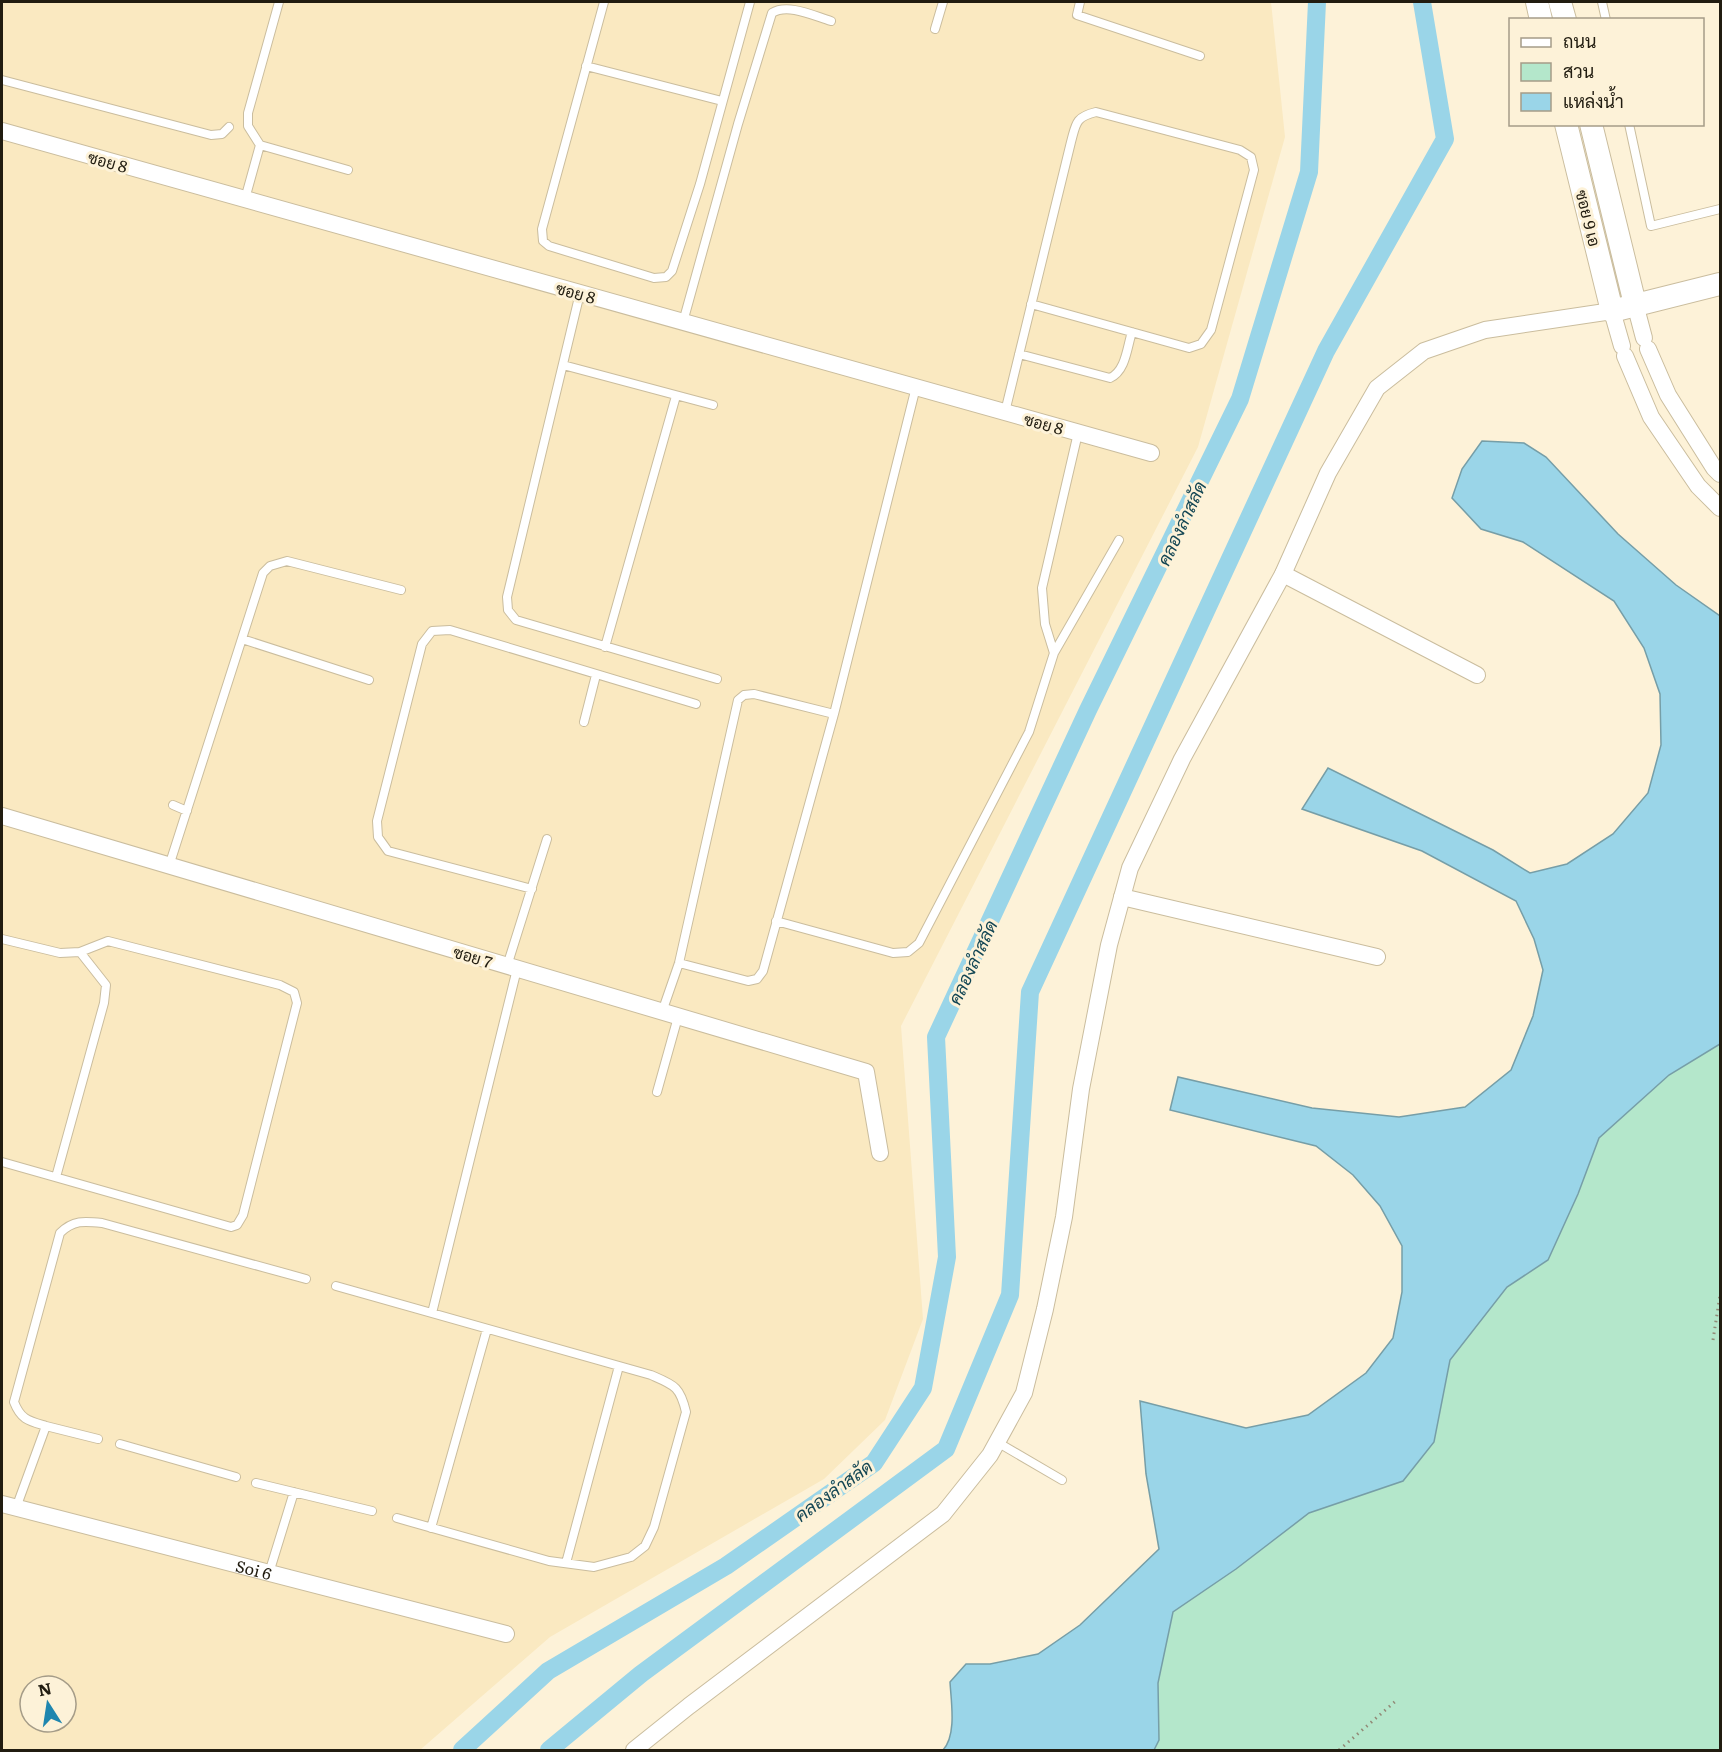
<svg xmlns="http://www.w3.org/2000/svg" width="1722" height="1752" viewBox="0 0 1722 1752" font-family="Literata,Sarabun,serif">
<rect width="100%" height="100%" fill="#fdf2d8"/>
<path fill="#fae9c1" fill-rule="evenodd" d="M 2,2 L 1271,2 L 1285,137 L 1198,447 L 901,1026 L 923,1319 L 885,1420 L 824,1479 L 550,1637 L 420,1750 L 2,1750 ZM 30,1686 L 66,1686 L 66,1722 L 30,1722 Z"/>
<path fill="#b4e7cb" d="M 1720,1044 L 1720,1750 L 1154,1750 L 1159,1740 L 1158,1683 L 1173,1612 L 1236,1569 L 1309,1513 L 1403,1481 L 1434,1442 L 1449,1360 L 1507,1287 L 1548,1260 L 1578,1194 L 1599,1138 L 1669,1075 Z"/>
<path fill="#9ad5e8" stroke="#769ea7" stroke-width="1.5" d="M 1482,441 L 1524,443 L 1546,457 L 1618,534 L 1676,585 L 1720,616 L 1720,1044 L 1669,1075 L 1599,1138 L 1578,1194 L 1548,1260 L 1507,1287 L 1450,1360 L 1434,1442 L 1403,1481 L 1309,1513 L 1236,1569 L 1173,1612 L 1158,1683 L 1159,1740 L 1154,1750 L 943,1750 C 957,1735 951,1701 950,1682 L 966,1664 L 990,1664 L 1038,1654 L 1080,1625 L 1159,1549 L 1146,1474 L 1140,1401 L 1246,1428 L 1308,1415 L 1366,1373 L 1393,1338 L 1402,1292 L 1402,1246 L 1380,1206 L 1353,1175 L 1316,1146 L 1170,1110 L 1178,1077 L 1312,1108 L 1399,1117 L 1465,1107 L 1511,1070 L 1533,1016 L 1543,970 L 1534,939 L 1516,901 L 1422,851 L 1302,809 L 1328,768 L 1493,850 L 1530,873 L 1567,864 L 1613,834 L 1648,793 L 1661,745 L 1660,694 L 1644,648 L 1614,601 L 1523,542 L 1481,529 L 1452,498 L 1462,469 Z"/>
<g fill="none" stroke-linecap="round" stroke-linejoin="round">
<path stroke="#9ad5e8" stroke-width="18" d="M 462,1750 L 548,1671 L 726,1566 L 874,1463 L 923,1388 L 947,1257 L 936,1037 L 1088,710 L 1240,399 L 1309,172 L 1317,2
M 549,1750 L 641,1674 L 946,1449 L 1010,1295 L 1030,992 L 1326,351 L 1445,139 L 1422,2"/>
<defs>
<path id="lane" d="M 604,2 L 542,229 L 543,241 L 549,246 L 654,278 L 666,277 L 672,271 L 700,184 L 750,2
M 1080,2 L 1077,15 L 1200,56
M 1602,2 L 1606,20
M 935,29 L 943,2
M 586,66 L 722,101
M 2,80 L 211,135 L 222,134 L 229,127
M 1629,124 L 1651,226 L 1720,209
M 260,145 L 348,170
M 245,199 L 260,145 L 248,126 L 248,113 L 279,2
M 580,293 L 507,597 L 508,610 L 516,620 L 717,679
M 683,322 L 738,124 L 772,13 C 788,3 814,16 831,21
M 1019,354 L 1110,378 C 1126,371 1127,347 1132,332
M 563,365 L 713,405
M 1005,412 L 1071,142 C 1076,124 1075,117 1096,112 L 1240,150 L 1251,157 L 1254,170 L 1211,330 L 1201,344 L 1189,348 L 1031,304
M 242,639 L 369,680
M 605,647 L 676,396
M 1054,653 L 1119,540
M 584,722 L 596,675
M 173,805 L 187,811
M 169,866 L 263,573 L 270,566 L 287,561 L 401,590
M 532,889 L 388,851 L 378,837 L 377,821 L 422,644 L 432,631 L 450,630 L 696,704
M 776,921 L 893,953 L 908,952 L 919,943 L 1029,732 L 1054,653 L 1045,624 L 1042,588 L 1078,433
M 2,939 L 60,953 L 80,952 L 108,941 L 280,985 L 294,992 L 297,1003 L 243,1215 L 237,1225 L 231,1227 L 2,1162
M 679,963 L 748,981 L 757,979 L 763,971 L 834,714 L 916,387
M 507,966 L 547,839
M 662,1012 L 679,963 L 738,700 L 744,695 L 754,694 L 834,714
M 657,1092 L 678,1017
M 56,1177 L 104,1003 L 106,985 L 80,952
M 336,1286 L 651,1375 C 674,1385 680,1386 686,1412 L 654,1527 L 645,1546 L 631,1557 L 594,1567 L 549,1561 L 397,1518
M 432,1313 L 517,969
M 46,1426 C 29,1421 21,1420 14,1402 L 60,1233 C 73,1220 84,1221 102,1223 L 306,1279
M 997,1442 L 1062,1480
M 120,1444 L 236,1477
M 256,1483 L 372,1511
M 16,1508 L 46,1426 L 98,1439
M 431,1528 L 487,1329
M 566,1563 L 619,1366
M 269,1573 L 294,1492"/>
<g id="street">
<path d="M 2,131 L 1151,453"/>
<path d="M 1635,304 L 1644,338"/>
<path d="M 1648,349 L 1668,395 L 1714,468 L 1720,474"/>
<path d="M 1625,356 L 1651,417 L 1698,486 L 1720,508"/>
<path d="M 1283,574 L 1477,675"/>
<path d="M 2,816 L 866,1072 L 880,1153"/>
<path d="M 1122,897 L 1377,957"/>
<path id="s1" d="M 2,1504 L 506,1634"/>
<path d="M 634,1750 L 689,1706 L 943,1514 L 990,1455 L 1024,1393 L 1045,1309 L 1064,1217 L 1081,1089 L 1109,945 L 1130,868 L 1182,759 L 1283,574 L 1328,473 L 1377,388 L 1424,351 L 1485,330 L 1612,311 L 1622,346"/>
</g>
<path id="secondary" d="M 1537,2 L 1541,20
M 1560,2 L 1565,20
M 1566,124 L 1612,311 L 1720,284
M 1591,124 L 1635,304"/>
</defs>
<use href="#lane" stroke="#cabd9e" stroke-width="10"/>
<use href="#street" stroke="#cabd9e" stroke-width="18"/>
<use href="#secondary" stroke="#cabd9e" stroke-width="24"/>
<path stroke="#928a77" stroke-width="3" stroke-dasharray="1.5 4.5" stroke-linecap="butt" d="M 1713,1340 L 1720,1295
M 1339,1750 L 1397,1700"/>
<use href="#lane" stroke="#fff" stroke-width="8"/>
<use href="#street" stroke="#fff" stroke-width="16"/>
<use href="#secondary" stroke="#fff" stroke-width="22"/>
</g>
<g text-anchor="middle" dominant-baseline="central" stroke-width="6" stroke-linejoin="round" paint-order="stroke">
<g font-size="16" fill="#211c10" stroke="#fdf2d8">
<text transform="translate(108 161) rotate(16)">ซอย 8</text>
<text transform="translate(1589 218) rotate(76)">ซอย 9 เอ</text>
<text transform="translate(576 292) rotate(16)">ซอย 8</text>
<text transform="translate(1044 423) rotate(16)">ซอย 8</text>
<text transform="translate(473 956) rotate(17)">ซอย 7</text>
<text stroke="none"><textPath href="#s1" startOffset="260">Soi 6</textPath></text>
</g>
<g font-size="18" font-style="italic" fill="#134654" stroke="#fdf2d8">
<text transform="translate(1181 523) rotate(-65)">คลองลำสลัด</text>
<text transform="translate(972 962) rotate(-65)">คลองลำสลัด</text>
<text transform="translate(833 1490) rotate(-36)">คลองลำสลัด</text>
</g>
</g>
<rect width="1722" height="1752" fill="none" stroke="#211c10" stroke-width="6"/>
<rect x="1509" y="18" width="195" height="108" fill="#fdf2d8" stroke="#a59c88" stroke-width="1.5"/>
<rect x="1521" y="38" width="30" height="9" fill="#ffffff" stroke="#a59c88" stroke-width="1.5"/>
<text x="1563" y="48" font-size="18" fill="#211c10">ถนน</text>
<rect x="1521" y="63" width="30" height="18" fill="#b4e7cb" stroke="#a59c88" stroke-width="1.5"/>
<text x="1563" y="78" font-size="18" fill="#211c10">สวน</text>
<rect x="1521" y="93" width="30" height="18" fill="#9ad5e8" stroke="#a59c88" stroke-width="1.5"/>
<text x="1563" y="108" font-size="18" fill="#211c10">แหล่งน้ำ</text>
<g transform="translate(48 1704) rotate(348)"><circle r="28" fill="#fdf2d8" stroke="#a59c88" stroke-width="1.5"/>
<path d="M0-4.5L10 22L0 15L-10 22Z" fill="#1f86af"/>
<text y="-9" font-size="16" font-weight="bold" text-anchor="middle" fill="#211c10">N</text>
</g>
</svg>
